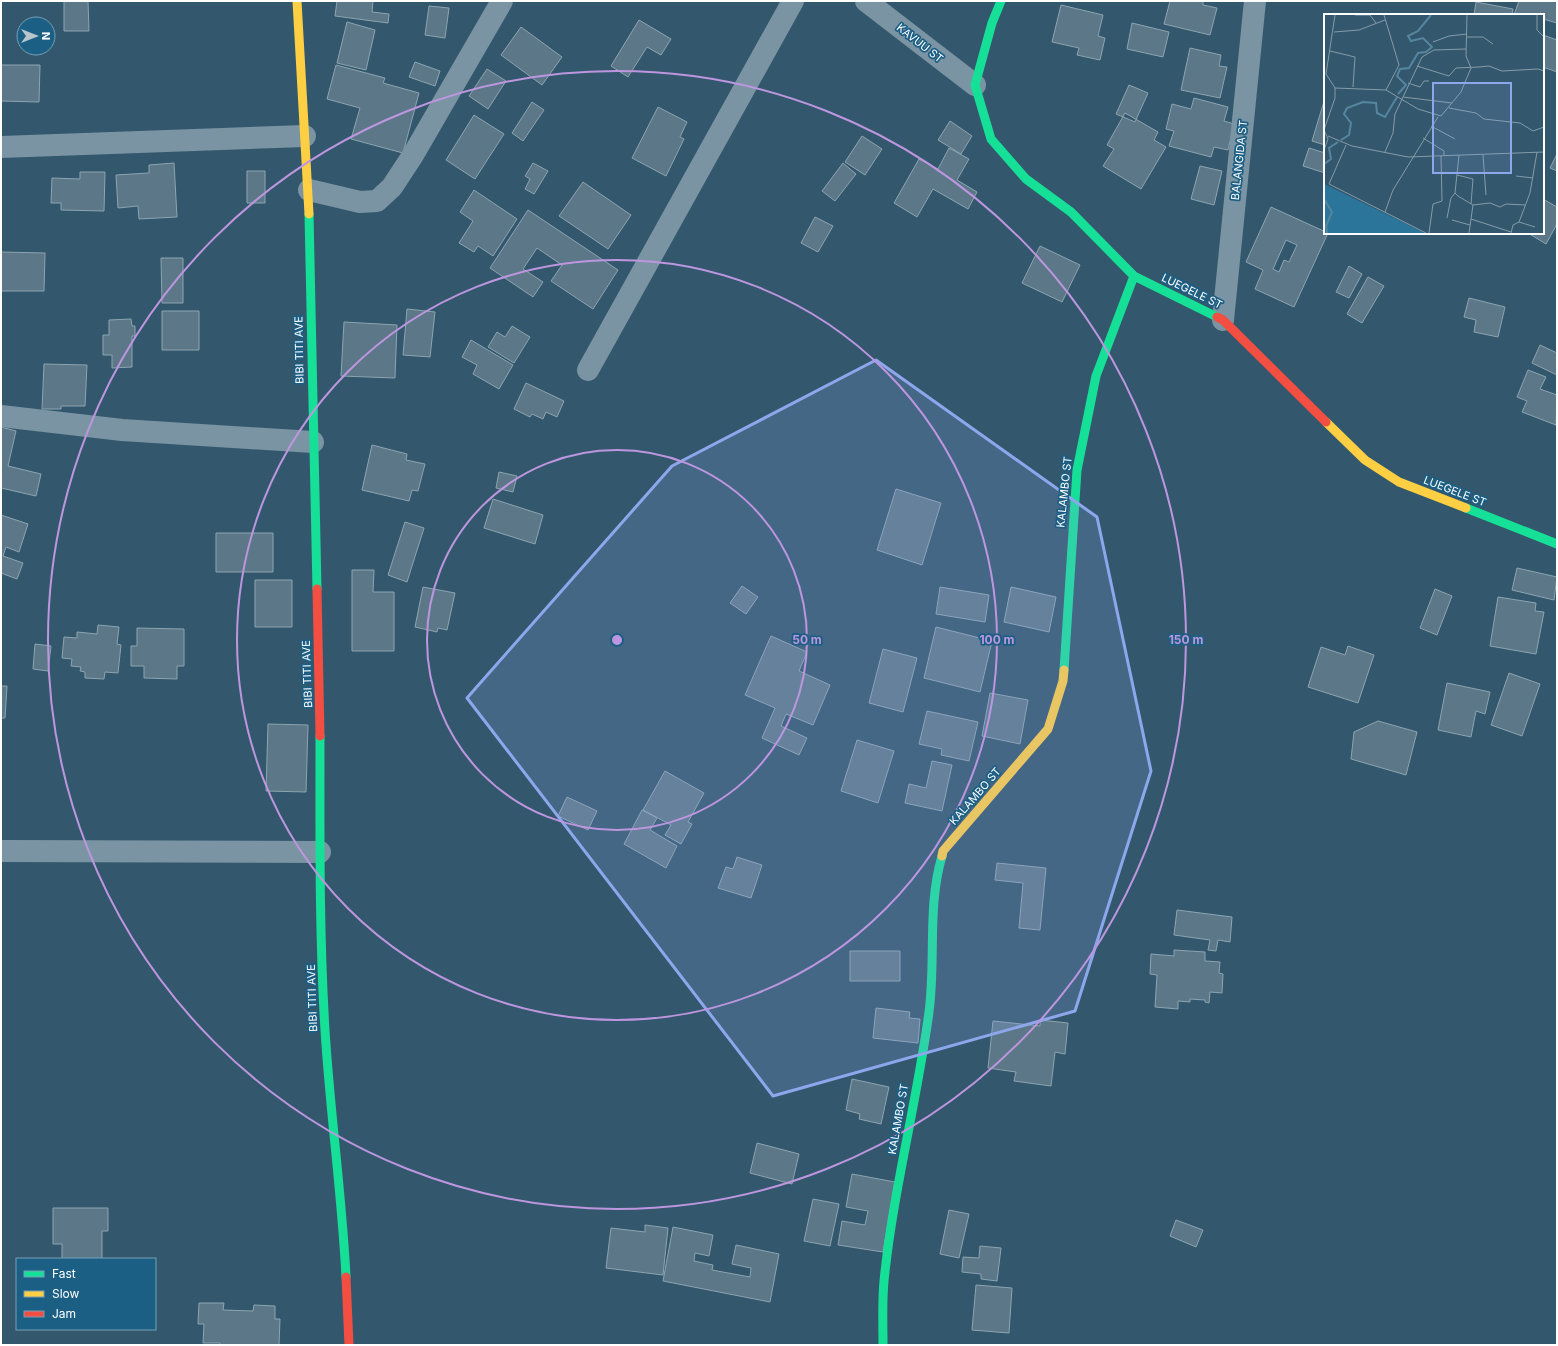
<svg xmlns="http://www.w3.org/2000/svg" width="1558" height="1346" viewBox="0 0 1558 1346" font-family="Inter,sans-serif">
<rect width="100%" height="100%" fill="#33586d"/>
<path fill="#5c7888" stroke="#8da4b1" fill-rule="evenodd" d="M 64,1 L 88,1 L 89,31 L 64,31 Z
M 337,1 L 373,1 L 372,12 L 389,14 L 388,23 L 335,16 Z
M 1170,1 L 1203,1 L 1203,5 L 1217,8 L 1210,35 L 1164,24 Z
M 1519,1 L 1557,1 L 1557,23 L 1543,19 L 1543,15 L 1514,15 Z
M 1476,2 L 1513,9 L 1512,15 L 1474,15 Z
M 1061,5 L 1103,15 L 1098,36 L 1105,38 L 1100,60 L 1077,55 L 1079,48 L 1052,42 Z
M 429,6 L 449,8 L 445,38 L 425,35 Z
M 639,20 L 671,39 L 661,55 L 647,47 L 628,77 L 611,66 Z
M 347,22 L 375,30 L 366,70 L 337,63 Z
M 1132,23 L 1169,32 L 1163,57 L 1127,49 Z
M 521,27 L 562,57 L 542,85 L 501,55 Z
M 1543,35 L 1557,40 L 1557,72 L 1543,67 Z
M 1190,48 L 1221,55 L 1219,66 L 1227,67 L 1220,98 L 1181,90 Z
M 415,62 L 440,71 L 435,86 L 409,77 Z
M 1,65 L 40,65 L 39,102 L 1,101 Z
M 336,65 L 385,78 L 383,83 L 419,93 L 403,153 L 351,139 L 360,108 L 327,99 Z
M 487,69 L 506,81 L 488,109 L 469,96 Z
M 1129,85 L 1148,93 L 1135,122 L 1116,114 Z
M 1194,98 L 1228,107 L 1224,121 L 1234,124 L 1228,150 L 1214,147 L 1211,157 L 1169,146 L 1174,131 L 1166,129 L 1172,104 L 1191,109 Z
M 1325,98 L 1325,145 L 1312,141 Z
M 532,102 L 544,110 L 523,141 L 512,133 Z
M 658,107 L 687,122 L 680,137 L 684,139 L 666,176 L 632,158 Z
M 1125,113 L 1158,132 L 1154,140 L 1166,147 L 1141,189 L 1103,166 L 1114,149 L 1107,145 Z
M 474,115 L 504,134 L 475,179 L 446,160 Z
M 950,121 L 972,136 L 961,154 L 938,140 Z
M 862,136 L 882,149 L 865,175 L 845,162 Z
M 949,148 L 969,159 L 957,180 L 977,192 L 968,209 L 933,189 L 917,217 L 894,203 L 919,159 L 938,169 Z
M 1309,148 L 1325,153 L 1325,173 L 1303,166 Z
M 1557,154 L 1557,171 L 1550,168 Z
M 174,163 L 177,217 L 139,219 L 138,206 L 118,208 L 116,175 L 149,173 L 149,165 Z
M 533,163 L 548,171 L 534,194 L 525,189 L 530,179 L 525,176 Z
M 843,163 L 856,174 L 835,201 L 822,191 Z
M 1200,166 L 1222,171 L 1214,205 L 1191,199 Z
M 247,171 L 265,171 L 265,203 L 247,203 Z
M 80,172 L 105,172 L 104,211 L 61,210 L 61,203 L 51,203 L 52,178 L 80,179 Z
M 583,182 L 631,215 L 608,249 L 559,216 Z
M 474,190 L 517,219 L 493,256 L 478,246 L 474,252 L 459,243 L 473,221 L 460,212 Z
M 1543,199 L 1557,207 L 1557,224 L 1546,244 L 1528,233 L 1543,233 Z
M 1271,207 L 1328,233 L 1294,307 L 1255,289 L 1263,270 L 1246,262 ZM 1286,240 L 1297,245 L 1289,262 L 1284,260 L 1279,272 L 1273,269 Z
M 528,210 L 618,270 L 593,309 L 551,281 L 562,265 L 537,248 L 523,269 L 543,282 L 533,297 L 490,268 Z
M 815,217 L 833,226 L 818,252 L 801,243 Z
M 1040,246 L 1080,265 L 1062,302 L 1022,283 Z
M 1,252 L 45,253 L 44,291 L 1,291 Z
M 161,258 L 183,258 L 183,303 L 162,303 Z
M 1349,266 L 1362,274 L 1349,298 L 1336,292 Z
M 1368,277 L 1384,286 L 1362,323 L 1347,314 Z
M 1469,298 L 1505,307 L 1498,337 L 1474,332 L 1476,320 L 1464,317 Z
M 407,309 L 435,312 L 430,357 L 403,355 Z
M 162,311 L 199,311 L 199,350 L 162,350 Z
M 131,319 L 132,326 L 135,326 L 135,336 L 132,336 L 132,367 L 112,368 L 112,355 L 103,355 L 103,335 L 109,335 L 109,320 Z
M 344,322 L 397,325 L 395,378 L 341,376 Z
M 512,326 L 530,337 L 514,363 L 488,347 L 497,332 L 505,337 Z
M 471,340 L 513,365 L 499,389 L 473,374 L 477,365 L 462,357 Z
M 1540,345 L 1557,353 L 1557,375 L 1532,363 Z
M 44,364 L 87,365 L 85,406 L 61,406 L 61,409 L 42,409 Z
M 1528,370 L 1546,377 L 1540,389 L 1557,395 L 1556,425 L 1522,412 L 1527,401 L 1517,397 Z
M 526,383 L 564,401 L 557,417 L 546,412 L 543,419 L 532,414 L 530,417 L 514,409 Z
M 1,427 L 16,431 L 8,466 L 41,474 L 36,496 L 1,488 Z
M 372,445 L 407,454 L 406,460 L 425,464 L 418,491 L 412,490 L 409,501 L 362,490 Z
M 499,472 L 517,476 L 513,492 L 496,488 Z
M 896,489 L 941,503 L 922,565 L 877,550 Z
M 493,499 L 543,515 L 535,544 L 484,528 Z
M 1,515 L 28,524 L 19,552 L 6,547 L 3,556 L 23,563 L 17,579 L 1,573 Z
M 405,522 L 424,528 L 407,582 L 388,575 Z
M 216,533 L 273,533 L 273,572 L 216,572 Z
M 1517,568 L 1557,577 L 1554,600 L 1512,590 Z
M 352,570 L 374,570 L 373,592 L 394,592 L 394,651 L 352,651 Z
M 255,580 L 292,580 L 292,627 L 255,627 Z
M 742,586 L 758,597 L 746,614 L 730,603 Z
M 423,587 L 455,593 L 447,630 L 438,628 L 437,632 L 415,627 Z
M 940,587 L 989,595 L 985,622 L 936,614 Z
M 1011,587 L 1056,597 L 1049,632 L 1004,622 Z
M 1435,589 L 1452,596 L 1437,635 L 1420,628 Z
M 1498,597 L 1536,603 L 1535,611 L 1544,612 L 1536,654 L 1490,646 Z
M 98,625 L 119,627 L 117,644 L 121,645 L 118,673 L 105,672 L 104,679 L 85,678 L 85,672 L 80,671 L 81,667 L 71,666 L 72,659 L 62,658 L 64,637 L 77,638 L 77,632 L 97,634 Z
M 936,627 L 992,641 L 980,692 L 924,678 Z
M 137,628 L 184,629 L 184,666 L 177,666 L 177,679 L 144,678 L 144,666 L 131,666 L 131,646 L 137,646 Z
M 771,636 L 807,652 L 799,671 L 830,685 L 813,725 L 786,714 L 781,726 L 807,738 L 799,755 L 762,738 L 775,708 L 745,695 Z
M 35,644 L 51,646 L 48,671 L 33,669 Z
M 1348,646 L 1374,655 L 1358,703 L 1308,687 L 1321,647 L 1345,655 Z
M 883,649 L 917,658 L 903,712 L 869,703 Z
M 1509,673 L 1540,684 L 1522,736 L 1491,725 Z
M 1447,683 L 1490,692 L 1485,714 L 1476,711 L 1471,737 L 1438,730 Z
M 1,686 L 7,686 L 5,718 L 1,718 Z
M 990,693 L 1028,700 L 1020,744 L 982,736 Z
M 927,711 L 978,722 L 969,761 L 941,755 L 942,749 L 919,744 Z
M 1378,721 L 1417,732 L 1406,775 L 1351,759 L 1354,732 Z
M 268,724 L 308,725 L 306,792 L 266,791 Z
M 857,740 L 894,751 L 878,803 L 841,791 Z
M 932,761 L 952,765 L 942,811 L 905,803 L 909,784 L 926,788 Z
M 665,771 L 704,793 L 688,822 L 692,824 L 681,844 L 665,835 L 671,825 L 643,810 Z
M 567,797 L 597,811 L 588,830 L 558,816 Z
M 642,810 L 657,818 L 650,830 L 677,846 L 666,868 L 624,844 Z
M 737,857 L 762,865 L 751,898 L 718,888 L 726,867 L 733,869 Z
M 997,863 L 1046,868 L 1040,930 L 1019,928 L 1023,883 L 995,880 Z
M 1177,910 L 1232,917 L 1230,942 L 1218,940 L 1216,951 L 1208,950 L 1210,940 L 1174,935 Z
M 1174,950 L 1205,952 L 1205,961 L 1220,962 L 1219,973 L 1223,974 L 1222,993 L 1210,992 L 1209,1003 L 1205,1002 L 1205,1000 L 1190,999 L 1190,1002 L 1178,1001 L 1178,1009 L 1155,1007 L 1157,975 L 1150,974 L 1151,954 L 1174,956 Z
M 850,951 L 900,951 L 900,981 L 850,981 Z
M 876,1008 L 910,1012 L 909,1018 L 920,1019 L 918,1043 L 873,1038 Z
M 1040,1020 L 1068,1023 L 1065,1054 L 1055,1052 L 1051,1086 L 1014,1081 L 1016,1072 L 988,1068 L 993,1021 L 1040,1026 Z
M 852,1079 L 889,1087 L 881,1124 L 859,1119 L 860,1114 L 846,1110 Z
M 757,1143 L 799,1154 L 792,1184 L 750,1173 Z
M 852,1174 L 895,1182 L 883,1252 L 838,1245 L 842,1221 L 865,1225 L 868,1211 L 846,1207 Z
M 813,1199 L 839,1204 L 830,1246 L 804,1241 Z
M 53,1208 L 108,1208 L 108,1231 L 102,1231 L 102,1259 L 62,1259 L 62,1244 L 53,1244 Z
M 949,1210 L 969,1214 L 959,1258 L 940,1254 Z
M 1176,1220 L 1203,1230 L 1196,1247 L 1170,1236 Z
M 645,1225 L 668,1228 L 663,1275 L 606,1268 L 611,1228 L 645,1232 Z
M 673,1227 L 713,1235 L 709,1256 L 695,1253 L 694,1261 L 713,1265 L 712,1270 L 750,1277 L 751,1268 L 732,1264 L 736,1245 L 779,1254 L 770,1302 L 663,1281 Z
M 980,1246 L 1001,1248 L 997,1281 L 981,1279 L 981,1274 L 962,1272 L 963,1257 L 979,1258 Z
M 976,1285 L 1012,1288 L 1009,1333 L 972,1330 Z
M 199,1303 L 224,1303 L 223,1310 L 253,1311 L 254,1305 L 275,1306 L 275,1319 L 280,1319 L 279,1345 L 220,1345 L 220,1343 L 203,1343 L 204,1324 L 198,1324 Z"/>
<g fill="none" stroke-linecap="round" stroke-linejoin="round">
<path stroke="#7a94a3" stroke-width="22" d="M 866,1 L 975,85
M 1,147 L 305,136
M 309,190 L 360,202 L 377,201 L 392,187 L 413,155 L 502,1
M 1223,320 L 1255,1
M 588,370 L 793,1
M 1,416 L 122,430 L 313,442
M 1,851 L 320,852"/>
<path stroke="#16e098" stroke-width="9" d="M 1001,1 L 992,23 L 975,85 L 991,139 L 1026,179 L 1071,212 L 1134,276 L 1217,317
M 309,214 L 317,589
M 1466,508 L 1557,544
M 1064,670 L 1077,470 L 1096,376 L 1134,276
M 320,736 C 320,834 319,932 325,1030 C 330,1112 342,1195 346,1277
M 883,1345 C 883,1324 882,1302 884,1281 C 893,1191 917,1102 929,1012 C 936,960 927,907 942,856"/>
<path stroke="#ffcf43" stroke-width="9" d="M 297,1 L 309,214
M 1326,422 L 1365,460 L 1399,482 L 1466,508
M 942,856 L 943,851 L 1048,729 L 1063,681 L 1064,670"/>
<path stroke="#f24e42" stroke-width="9" d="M 1217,317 L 1223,320 L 1326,422
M 317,589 L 320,736
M 346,1277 L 349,1345"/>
</g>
<path fill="#8ea6ec" fill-opacity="0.2" stroke="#8ea6ec" stroke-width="3" stroke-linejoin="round" d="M 876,360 L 1097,517 L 1151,771 L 1075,1011 L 773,1096 L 467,698 L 672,466 Z"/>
<g fill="none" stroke="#bd96df" stroke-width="2">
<circle cx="617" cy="640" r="190"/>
<circle cx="617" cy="640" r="380"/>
<circle cx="617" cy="640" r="569"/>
</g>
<g text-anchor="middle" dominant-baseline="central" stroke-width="3.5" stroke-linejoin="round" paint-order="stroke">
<g font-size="11" fill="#fff" stroke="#1b5f85">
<text transform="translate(920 43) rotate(38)">KAVUU ST</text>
<text transform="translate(1239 160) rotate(-84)">BALANGIDA ST</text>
<text transform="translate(1192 291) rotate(26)">LUEGELE ST</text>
<text transform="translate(299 350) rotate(-91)">BIBI TITI AVE</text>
<text transform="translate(1455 491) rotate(21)">LUEGELE ST</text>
<text transform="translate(1064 492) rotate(-84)">KALAMBO ST</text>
<text transform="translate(307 674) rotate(-92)">BIBI TITI AVE</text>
<text transform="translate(975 796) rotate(-49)">KALAMBO ST</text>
<text transform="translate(312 998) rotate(-92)">BIBI TITI AVE</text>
<text transform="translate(898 1119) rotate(-80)">KALAMBO ST</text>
</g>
</g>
<g transform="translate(1324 14)">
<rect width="220" height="220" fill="#33586d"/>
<path d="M 0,170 L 101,219 L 0,219 Z" fill="#2c759a"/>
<path fill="none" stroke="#56859f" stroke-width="2" d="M 74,80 L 82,71 L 73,62 L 76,55 L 85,54 L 94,39 L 102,38 L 108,33 L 99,24 L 87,27 L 84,22 L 94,17 L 107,1M 17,126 L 25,121 L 27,109 L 20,100 L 23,94 L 39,88 L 52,89 L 53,99 L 61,103 L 73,83M 0,150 L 7,145 L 5,134 L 14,128M 0,185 L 8,198 L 2,212 L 3,219"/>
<path fill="none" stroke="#859ba7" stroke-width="1" d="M 31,1 L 46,1 L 52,9M 60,1 L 75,51 L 62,76M 213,1 L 213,16 L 220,23M 10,18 L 35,16 L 61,6M 143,23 L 159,23 L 169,30M 109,28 L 125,22 L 143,20M 6,37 L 31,43 L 29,73M 93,52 L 125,62 L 132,54 L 155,53 L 165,52 L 178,57 L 214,55 L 220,57M 84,69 L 96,73 L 100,67 L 105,67M 11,74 L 62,76 L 94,95 L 117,102 L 137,78 L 147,54 L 142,42 L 143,1M 79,83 L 128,89M 125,94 L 152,99 L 160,105 L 196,109 L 209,117 L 220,113M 107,112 L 131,125M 0,116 L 11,84 L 11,74 L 2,60 L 11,1M 0,116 L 4,125 L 0,136M 4,122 L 28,132 L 84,143 L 220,138M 99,124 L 120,137 L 120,142M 22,131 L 5,170 L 102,219M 61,138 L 69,119 L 71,100 L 98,43 L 110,36 L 142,35M 135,141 L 131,179 L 134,182 L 149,191 L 166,189 L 176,193 L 182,190 L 201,191M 159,141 L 162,181M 133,161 L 149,165 L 147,190M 192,162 L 209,164M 61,198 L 69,176 L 114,103M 123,204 L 127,184 L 131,179M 147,205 L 187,218M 128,206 L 146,211M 195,208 L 211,213M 105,219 L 109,190 L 118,187 L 117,142M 145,219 L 149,191M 187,219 L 189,211 L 195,208 L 206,179 L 213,138"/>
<path fill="#8ea6ec" fill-opacity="0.15" stroke="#8ea6ec" stroke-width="2" d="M 109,69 L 187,69 L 187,159 L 109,159 Z"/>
<rect width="220" height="220" fill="none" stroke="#fff" stroke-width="2"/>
</g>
<circle cx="617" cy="640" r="6" fill="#bd96df" stroke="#1b5f85" stroke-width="2"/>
<g font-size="12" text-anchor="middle" font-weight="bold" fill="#bd96df" stroke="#1b5f85" stroke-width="3.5" stroke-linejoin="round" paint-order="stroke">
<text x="807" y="644">50 m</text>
<text x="997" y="644">100 m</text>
<text x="1186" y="644">150 m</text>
</g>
<rect width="1558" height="1346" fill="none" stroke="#ffffff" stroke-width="4"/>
<rect x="16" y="1258" width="140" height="72" fill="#1b5f85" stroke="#769fb6"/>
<rect x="24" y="1271" width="20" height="6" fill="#16e098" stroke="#769fb6"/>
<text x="52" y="1278" font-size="12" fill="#ffffff">Fast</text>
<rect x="24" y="1291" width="20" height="6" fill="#ffcf43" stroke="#769fb6"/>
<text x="52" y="1298" font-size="12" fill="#ffffff">Slow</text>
<rect x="24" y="1311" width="20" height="6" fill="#f24e42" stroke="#769fb6"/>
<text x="52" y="1318" font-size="12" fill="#ffffff">Jam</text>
<g transform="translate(36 36) rotate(90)"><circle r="19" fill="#1b5f85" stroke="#769fb6"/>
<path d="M0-3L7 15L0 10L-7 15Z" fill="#b8c5cc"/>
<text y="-6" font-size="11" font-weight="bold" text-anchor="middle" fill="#ffffff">N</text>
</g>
</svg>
